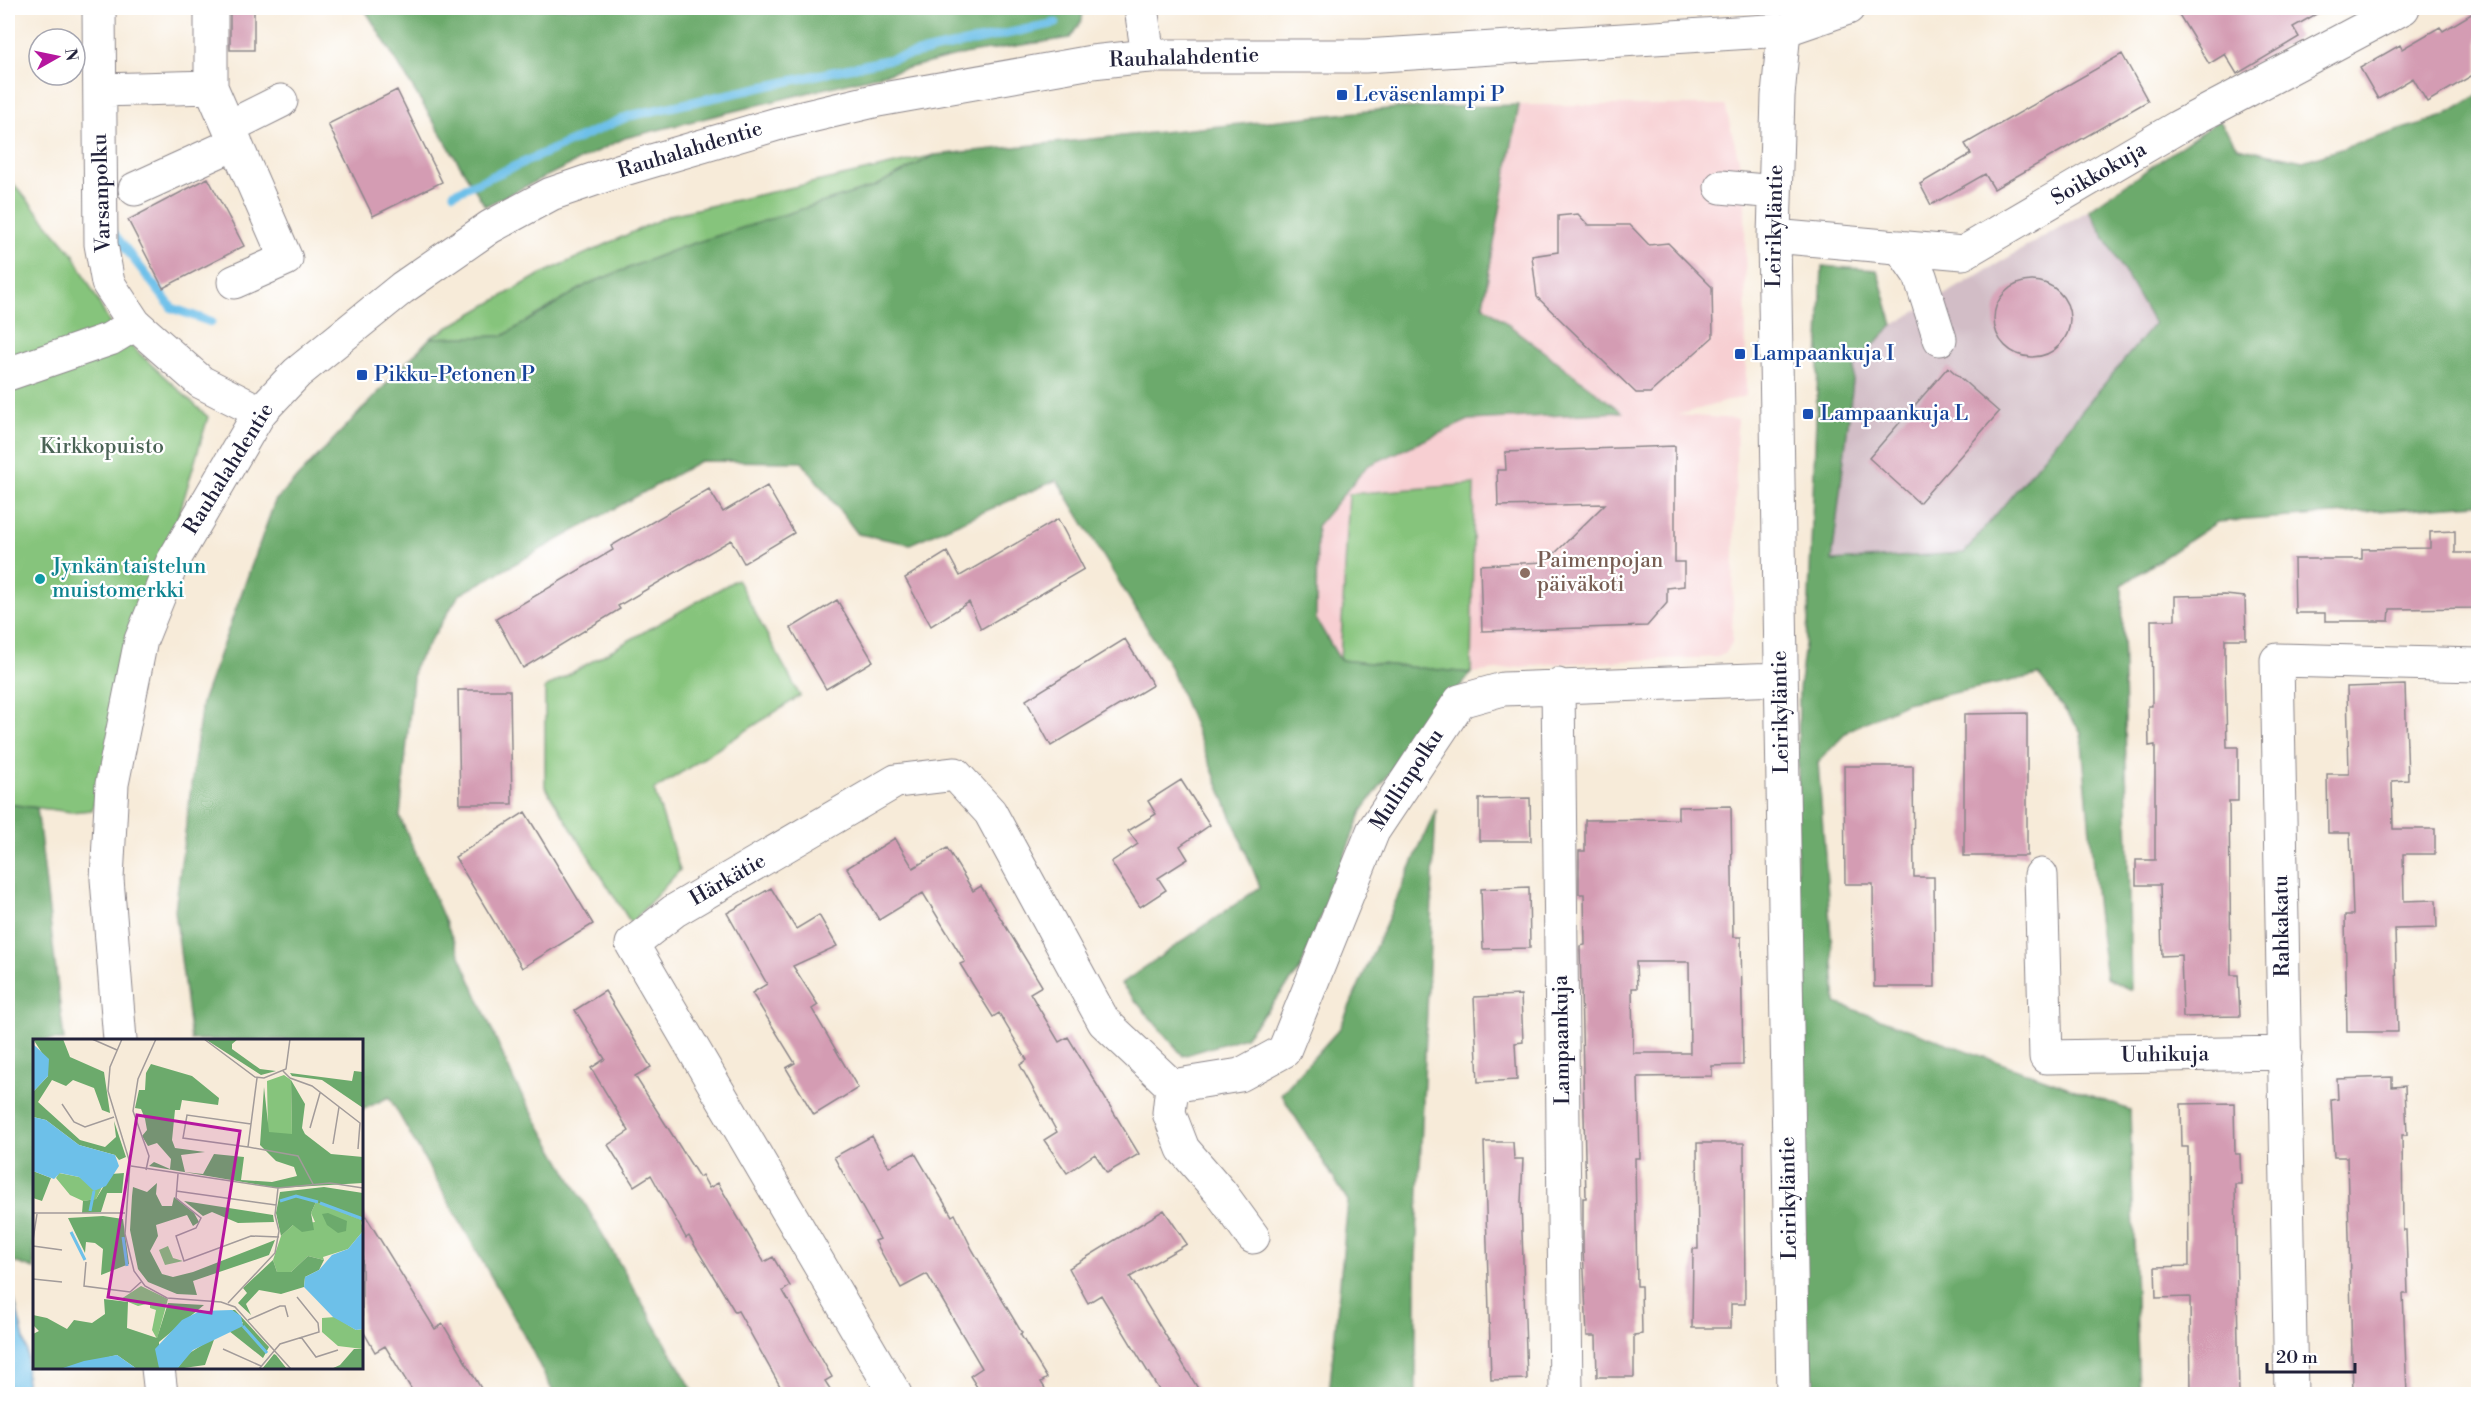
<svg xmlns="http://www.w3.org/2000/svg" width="2486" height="1402" viewBox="0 0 2486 1402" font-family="'Libre Bodoni',serif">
<rect width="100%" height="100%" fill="#fff"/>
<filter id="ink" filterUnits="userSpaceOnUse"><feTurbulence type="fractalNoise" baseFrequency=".0167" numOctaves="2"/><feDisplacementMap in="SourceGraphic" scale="12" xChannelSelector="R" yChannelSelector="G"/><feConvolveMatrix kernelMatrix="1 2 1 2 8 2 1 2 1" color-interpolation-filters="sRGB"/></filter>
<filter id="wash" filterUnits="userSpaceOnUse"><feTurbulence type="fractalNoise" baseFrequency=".008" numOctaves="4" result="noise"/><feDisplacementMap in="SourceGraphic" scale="24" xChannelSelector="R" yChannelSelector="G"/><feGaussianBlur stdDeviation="1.35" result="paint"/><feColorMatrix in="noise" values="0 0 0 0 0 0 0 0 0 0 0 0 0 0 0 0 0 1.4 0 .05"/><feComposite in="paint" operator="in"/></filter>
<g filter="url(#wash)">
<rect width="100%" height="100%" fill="#f7ebd9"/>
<path fill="#f7cfd2" d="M 1519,105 L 1725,105 L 1745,184 L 1746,396 L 1677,415 L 1737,419 L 1732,642 L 1726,653 L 1717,657 L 1546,664 L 1471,673 L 1340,660 L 1316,619 L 1317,526 L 1367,466 L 1469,420 L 1621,412 L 1483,305 Z"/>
<path fill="#d2bdc6" d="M 2089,210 L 2154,324 L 1964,553 L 1832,561 L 1855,364 L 1893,325 Z"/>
<path fill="#86c47c" stroke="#54735c" stroke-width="1.5" d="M 935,155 L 875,186 L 682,247 L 588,284 L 503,336 L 430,338 L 539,275 L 670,215 Z
M 8,183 L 13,183 L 74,255 L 112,328 L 208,417 L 92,810 L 71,812 L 8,804 Z
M 1474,484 L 1471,673 L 1340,660 L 1349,494 Z
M 737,579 L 800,696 L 654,790 L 680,870 L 631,923 L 545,787 L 545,688 Z"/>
<path fill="#6caa6c" stroke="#476654" stroke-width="1.5" d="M 364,8 L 1083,8 L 1082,20 L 1070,38 L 969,53 L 625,138 L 485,206 Z
M 2478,95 L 2478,504 L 2217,522 L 2122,585 L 2131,990 L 2106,978 L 2097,911 L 2081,732 L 2039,675 L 1906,703 L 1849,730 L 1818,762 L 1836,1003 L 2130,1110 L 2139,1394 L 1804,1394 L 1797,855 L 1799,689 L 1808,622 L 1822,266 L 1877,270 L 1893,325 L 1855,364 L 1832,561 L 1964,553 L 2154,324 L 2089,210 L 2219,120 L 2238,147 L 2303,161 L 2444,116 Z
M 1519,105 L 1483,305 L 1622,412 L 1469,420 L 1367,466 L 1317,526 L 1316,619 L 1340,660 L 1471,673 L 1403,754 L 1362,811 L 1300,970 L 1245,1037 L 1183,1056 L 1121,984 L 1260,887 L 1169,664 L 1057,480 L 910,544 L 858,534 L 802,462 L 700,461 L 459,595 L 414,667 L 400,817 L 515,1083 L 695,1394 L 554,1394 L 522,1331 L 389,1097 L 362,1110 L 362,1040 L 191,1040 L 175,910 L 202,702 L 275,501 L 430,338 L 503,336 L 588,284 L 682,247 L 875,186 L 935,155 L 1397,108 Z
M 8,804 L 37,808 L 64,1040 L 34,1040 L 34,1269 L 8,1260 Z
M 1436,809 L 1416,1259 L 1416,1394 L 1329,1394 L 1348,1201 L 1281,1094 L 1340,1028 Z"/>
<path fill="#6dc0e9" stroke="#487192" stroke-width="1.5" d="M 8,1274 L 27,1351 L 26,1394 L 8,1394 Z"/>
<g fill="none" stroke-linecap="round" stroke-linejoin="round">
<path stroke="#6dc0e9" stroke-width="9" d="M 454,193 L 629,116 L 1056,23
M 111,230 L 172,308 L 211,322"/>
</g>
<g id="blocks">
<path fill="#d49cb3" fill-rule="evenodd" d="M 230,8 L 254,8 L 254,50 L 230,50 Z
M 2175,8 L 2327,8 L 2293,27 L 2299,37 L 2237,74 L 2225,54 L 2209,64 Z
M 2478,10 L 2478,72 L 2427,102 L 2413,78 L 2378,99 L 2360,68 L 2400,45 L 2402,49 L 2440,27 L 2443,31 Z
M 2122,54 L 2148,101 L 1994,189 L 1985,174 L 1931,205 L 1920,184 L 1971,154 L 1965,144 Z
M 397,90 L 442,182 L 373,216 L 328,124 Z
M 208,178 L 244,246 L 163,288 L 128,220 Z
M 1578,214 L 1588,225 L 1630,225 L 1649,245 L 1668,243 L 1712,287 L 1713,337 L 1650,393 L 1636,393 L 1537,297 L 1532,256 L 1558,252 L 1558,216 Z
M1994 319a38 38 0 1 1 76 0a38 38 0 1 1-76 0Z
M 1948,367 L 1999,412 L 1919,503 L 1869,458 Z
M 1675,446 L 1675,562 L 1684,562 L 1684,586 L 1667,588 L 1667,603 L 1647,626 L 1482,631 L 1480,565 L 1546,562 L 1605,504 L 1498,506 L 1497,470 L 1506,470 L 1505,452 Z
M 767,486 L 794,533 L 744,563 L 731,540 L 618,606 L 620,609 L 523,668 L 496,619 L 613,550 L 611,546 L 709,489 L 723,512 Z
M 1058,519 L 1084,569 L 981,629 L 969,602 L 931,626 L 905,578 L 947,552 L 960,576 Z
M 2455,531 L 2455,553 L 2478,553 L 2478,608 L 2390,609 L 2389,621 L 2325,621 L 2325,613 L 2295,613 L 2294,559 L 2362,559 L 2362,549 L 2430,548 L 2430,532 Z
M 2225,595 L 2245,597 L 2246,639 L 2225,639 L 2225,662 L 2227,747 L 2238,747 L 2238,801 L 2229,801 L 2230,884 L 2231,975 L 2238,975 L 2240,1016 L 2183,1017 L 2181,955 L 2162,956 L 2160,885 L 2136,885 L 2136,860 L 2155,860 L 2155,745 L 2149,746 L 2148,706 L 2152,706 L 2151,620 L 2175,620 L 2175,596 Z
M 837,600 L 873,661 L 826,689 L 791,628 Z
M 1125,639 L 1153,685 L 1051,746 L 1026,700 Z
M 2405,685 L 2408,780 L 2392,781 L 2393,829 L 2435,829 L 2435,854 L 2403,854 L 2404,901 L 2436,900 L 2437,928 L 2395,929 L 2398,1032 L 2347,1032 L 2345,915 L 2353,915 L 2350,833 L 2328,833 L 2327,774 L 2349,774 L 2347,687 Z
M 458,690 L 510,690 L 512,804 L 460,804 Z
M 2027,713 L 2027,856 L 1964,856 L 1964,714 Z
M 1844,766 L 1913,766 L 1914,877 L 1934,877 L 1935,987 L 1874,987 L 1873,884 L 1845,884 Z
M 1181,780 L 1210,825 L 1180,846 L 1188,859 L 1158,878 L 1166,890 L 1140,907 L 1111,862 L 1138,844 L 1128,831 L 1156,814 L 1148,801 Z
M 1530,798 L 1531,841 L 1479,841 L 1479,799 Z
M 1731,806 L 1733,937 L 1741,937 L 1743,1065 L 1712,1066 L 1712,1076 L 1638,1077 L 1640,1158 L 1635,1158 L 1637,1286 L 1641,1286 L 1642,1334 L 1634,1335 L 1634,1377 L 1597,1377 L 1596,1336 L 1587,1336 L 1583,1249 L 1583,1198 L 1586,1198 L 1580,946 L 1585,945 L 1584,894 L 1579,894 L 1579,851 L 1585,851 L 1585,820 L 1678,819 L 1678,807 ZM 1636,962 L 1689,962 L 1690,1053 L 1633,1053 L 1632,988 L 1637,988 Z
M 525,812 L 593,924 L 522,968 L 455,857 Z
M 895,838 L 913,868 L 947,848 L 973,891 L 981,886 L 1042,986 L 1030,993 L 1059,1042 L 1068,1037 L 1139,1154 L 1107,1173 L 1095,1154 L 1067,1173 L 1044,1140 L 1057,1132 L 1020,1065 L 1027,1060 L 999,1013 L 993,1017 L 960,964 L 965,962 L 923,893 L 879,920 L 847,868 Z
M 1529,887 L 1530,948 L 1483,949 L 1481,889 Z
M 771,888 L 796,929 L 819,915 L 837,946 L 793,966 L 818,1005 L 812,1009 L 858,1088 L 814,1115 L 786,1068 L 795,1063 L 752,993 L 767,984 L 727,913 Z
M 605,991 L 651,1067 L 635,1076 L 699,1177 L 702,1175 L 709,1188 L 718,1183 L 764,1262 L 773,1257 L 790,1286 L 783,1291 L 832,1377 L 825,1381 L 834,1395 L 785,1395 L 738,1311 L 735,1312 L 689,1236 L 686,1238 L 651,1175 L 634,1186 L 608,1145 L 629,1131 L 591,1068 L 605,1059 L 575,1010 Z
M 1521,995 L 1523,1042 L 1515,1043 L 1517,1080 L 1478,1082 L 1474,997 Z
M 2392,1077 L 2392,1087 L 2405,1086 L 2407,1135 L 2402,1135 L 2403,1230 L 2406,1230 L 2408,1294 L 2403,1294 L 2407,1395 L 2353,1395 L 2347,1157 L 2334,1157 L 2331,1100 L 2338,1099 L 2337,1079 Z
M 2234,1103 L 2235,1154 L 2240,1154 L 2241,1184 L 2235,1184 L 2239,1395 L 2191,1395 L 2190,1297 L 2156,1298 L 2155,1267 L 2189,1266 L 2188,1147 L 2182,1147 L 2181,1104 Z
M 872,1136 L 889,1167 L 915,1153 L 952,1216 L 955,1214 L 972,1249 L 1022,1333 L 1020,1334 L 1047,1378 L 1041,1382 L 1049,1395 L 982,1395 L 970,1376 L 982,1368 L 927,1274 L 901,1288 L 875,1241 L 880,1239 L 834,1157 Z
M 1484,1142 L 1513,1142 L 1514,1159 L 1523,1159 L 1521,1202 L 1527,1379 L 1491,1380 Z
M 1697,1143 L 1744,1143 L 1745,1304 L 1731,1304 L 1731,1328 L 1692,1328 L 1693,1249 L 1698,1249 Z
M 362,1210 L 435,1329 L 443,1324 L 485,1395 L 415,1395 L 385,1346 L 375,1352 L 362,1329 Z
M 1164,1210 L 1187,1244 L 1130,1277 L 1202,1395 L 1162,1395 L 1101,1295 L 1088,1303 L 1069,1268 Z"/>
</g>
</g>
<g filter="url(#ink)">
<use href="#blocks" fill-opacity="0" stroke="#8c868a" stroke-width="1.5"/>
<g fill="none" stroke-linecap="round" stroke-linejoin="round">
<defs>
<path id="minor" d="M 99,8 L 101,244 L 108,283 L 135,324 L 201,382 L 260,412
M 1141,8 L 1148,56
M 1784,30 L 1778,96 L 1774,236 L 1793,1394
M 211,87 L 286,259 L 234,282
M 100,90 L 211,87 L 211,8
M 229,127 L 281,101
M 1721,187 L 1775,192
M 135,189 L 236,143
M 1774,236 L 1963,253 L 2178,127 L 2403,8
M 1900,247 L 1920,276 L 1940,339
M 8,374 L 110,339 L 135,324
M 1558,685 L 1566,1394
M 2041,875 L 2046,1057 L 2285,1053
M 1172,1086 L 1240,1075 L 1284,1051 L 1373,831 L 1460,701 L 1503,689 L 1780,679
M 1172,1086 L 1169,1113 L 1183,1149 L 1221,1193 L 1253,1237
M 895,1394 L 632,944 L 674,911 L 896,781 L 955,774 L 990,812 L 1104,1022 L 1172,1086
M 2291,1394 L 2277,660 L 2478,665"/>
<path id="major" d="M 120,1040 L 107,879 L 112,784 L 141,640 L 172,563 L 260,412 L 297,373 L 402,288 L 490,227 L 551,194 L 621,170 L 777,124 L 878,100 L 1092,62 L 1148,56 L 1365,56 L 1784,30 L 1848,8
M 158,1368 L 161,1394"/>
</defs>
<use href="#minor" stroke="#8c868a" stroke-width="35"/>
<use href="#major" stroke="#8c868a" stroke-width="35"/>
<use href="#minor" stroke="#fff" stroke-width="33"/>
<use href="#major" stroke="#fff" stroke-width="33"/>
</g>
</g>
<g fill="#1a4fb4" stroke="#fff" stroke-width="2">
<rect x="1336" y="89" width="12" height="12" rx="3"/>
<rect x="1734" y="348" width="12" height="12" rx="3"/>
<rect x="356" y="369" width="12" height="12" rx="3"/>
<rect x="1802" y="408" width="12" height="12" rx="3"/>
</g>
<circle fill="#8d6e63" stroke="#fff" stroke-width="2" cx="1525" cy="573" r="6"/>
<circle fill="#0f9aa8" stroke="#fff" stroke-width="2" cx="40" cy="579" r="6"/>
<g text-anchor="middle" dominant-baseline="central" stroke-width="4.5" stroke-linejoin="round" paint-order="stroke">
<g font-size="21" fill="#22223b" stroke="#fff">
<text transform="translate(1184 58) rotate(-2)">Rauhalahdentie</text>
<text transform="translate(690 150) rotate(-17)">Rauhalahdentie</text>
<text transform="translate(2099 174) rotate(-30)">Soikkokuja</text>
<text transform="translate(102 193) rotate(-92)">Varsanpolku</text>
<text transform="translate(1775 226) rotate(-89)">Leirikyläntie</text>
<text transform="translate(229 469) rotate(-58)">Rauhalahdentie</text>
<text transform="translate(1781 712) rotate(-91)">Leirikyläntie</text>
<text transform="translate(1407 780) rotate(-57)">Mullinpolku</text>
<text transform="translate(728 880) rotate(-30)">Härkätie</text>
<text transform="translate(2282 926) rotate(-91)">Rahkakatu</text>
<text transform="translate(1562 1040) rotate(-91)">Lampaankuja</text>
<text transform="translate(2165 1055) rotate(-1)">Uuhikuja</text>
<text transform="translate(1789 1198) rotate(-91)">Leirikyläntie</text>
</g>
<g font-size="21" fill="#164399" stroke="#fff" text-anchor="start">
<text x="1354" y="95">Leväsenlampi P</text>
<text x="1752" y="354">Lampaankuja I</text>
<text x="374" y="375">Pikku-Petonen P</text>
<text x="1820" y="414">Lampaankuja L</text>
</g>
<g font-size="21" fill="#4a6355" stroke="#fff">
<text x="102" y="447">Kirkkopuisto</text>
</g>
<g font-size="21" fill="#785e54" stroke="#fff" text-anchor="start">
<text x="1537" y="561">Paimenpojan<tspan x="1537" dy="24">päiväkoti</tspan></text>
</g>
<g font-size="21" fill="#0d838f" stroke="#fff" text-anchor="start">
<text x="52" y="567">Jynkän taistelun<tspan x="52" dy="24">muistomerkki</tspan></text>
</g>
</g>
<g transform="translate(33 1039)">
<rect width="330" height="330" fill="#f7ebd9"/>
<path d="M 251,36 L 258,41 L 259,96 L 235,94 L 234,42 ZM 26,134 L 46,138 L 69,148 L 63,160 L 50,162 L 37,156 L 23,139 ZM 283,163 L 328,181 L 330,192 L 315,210 L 290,218 L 291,221 L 275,217 L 258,233 L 244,233 L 240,221 L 248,197 L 260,186 L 282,183 L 278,174 ZM 135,207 L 140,219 L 150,222 L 132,226 L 126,211 ZM 108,247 L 135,260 L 124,300 L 119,291 L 123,271 L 117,269 L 117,264 L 105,267 L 88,260 ZM 302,278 L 323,291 L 330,290 L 330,310 L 305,307 L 289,293 L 289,279 Z" fill="#86c47c"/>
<path d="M 0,0 L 30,0 L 37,18 L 71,33 L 77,74 L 69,71 L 61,49 L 40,41 L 33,47 L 19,41 L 5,63 L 47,101 L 72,108 L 83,98 L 81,82 L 93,118 L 86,121 L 82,116 L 46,106 L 13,81 L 0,78 L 0,53 L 15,37 L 11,17 ZM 172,0 L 205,0 L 199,5 L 199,10 L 227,30 L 243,32 L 228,36 ZM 118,25 L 159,37 L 186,59 L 185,66 L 149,61 L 147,71 L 142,71 L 139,101 L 142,109 L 172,113 L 148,116 L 152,133 L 170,135 L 181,115 L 211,118 L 208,141 L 239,143 L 264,137 L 261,128 L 243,122 L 227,106 L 231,48 L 236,93 L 259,95 L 258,41 L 272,65 L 269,89 L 272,95 L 298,115 L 330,118 L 330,144 L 245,149 L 116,127 L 121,123 L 137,130 L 138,120 L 124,104 L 115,107 L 109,97 L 114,91 L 112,80 L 108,70 L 102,69 L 106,51 L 112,51 L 113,34 ZM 321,32 L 330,33 L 330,69 L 289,41 L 259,37 L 257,34 L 319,42 ZM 0,132 L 18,139 L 9,162 L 0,159 ZM 91,134 L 89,154 L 74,154 L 68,173 L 49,174 L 50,162 L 63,160 L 78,135 ZM 124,144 L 123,155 L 129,167 L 139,167 L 141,158 L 161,174 L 166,183 L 160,187 L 154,176 L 123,186 L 125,197 L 117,212 L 129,235 L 140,238 L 160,233 L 242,201 L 236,216 L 160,242 L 164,256 L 144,255 L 115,243 L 105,230 L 97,191 L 99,157 L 100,148 L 114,153 ZM 291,148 L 330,154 L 330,187 L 328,181 L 283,163 L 278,174 L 281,191 L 269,193 L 260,186 L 248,197 L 243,174 L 247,153 ZM 151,162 L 240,176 L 241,183 L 205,184 L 179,173 L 170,177 ZM 295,174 L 314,182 L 313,192 L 305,194 L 294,186 L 289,175 ZM 70,177 L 90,180 L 96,225 L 68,236 L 70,210 L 62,204 L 53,203 L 52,214 L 35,179 ZM 275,217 L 291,221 L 286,231 L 272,238 L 271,248 L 248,255 L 226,251 L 213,265 L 218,276 L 205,264 L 214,254 L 210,249 L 240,221 L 244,233 L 258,233 ZM 71,260 L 95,263 L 94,289 L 124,299 L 135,264 L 171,266 L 126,303 L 127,330 L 104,330 L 84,316 L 27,330 L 0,330 L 0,295 L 6,292 L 0,286 L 0,276 L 14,279 L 34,290 L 41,281 L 59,284 L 72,275 ZM 199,271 L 202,271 L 236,308 L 230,319 L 196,292 L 210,284 ZM 182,298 L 172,326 L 144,330 L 155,315 ZM 321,310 L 330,310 L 330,330 L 298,330 L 307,326 ZM 241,315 L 243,316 L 254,330 L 229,330 Z" fill="#6caa6c"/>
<path d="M 0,5 L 16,20 L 15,37 L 0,53 ZM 0,78 L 13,81 L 46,106 L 82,116 L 86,127 L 73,147 L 61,152 L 46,138 L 27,134 L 21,140 L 0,132 ZM 330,192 L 330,290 L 323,291 L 300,278 L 271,248 L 272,238 L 286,231 L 299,216 L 315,210 ZM 199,271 L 208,277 L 210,287 L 160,311 L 144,330 L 126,329 L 122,310 L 149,281 L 167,272 ZM 84,316 L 104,330 L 27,330 L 51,322 Z" fill="#6dc0e9"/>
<path fill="none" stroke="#6dc0e9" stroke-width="3" d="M 247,162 L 263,157 L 285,163M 287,164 L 330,180M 57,172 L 61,152M 38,193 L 52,221M 90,198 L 94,227M 210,287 L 234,314"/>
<path fill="none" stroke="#a29b9a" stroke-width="1.5" d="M 59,0 L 84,11M 89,0 L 77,28 L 75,52 L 97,124 L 92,195 L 101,232 L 112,247 L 134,259 L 188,263 L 202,268 L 258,330M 171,0 L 222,38 L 231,39 L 253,30 L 257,0M 250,32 L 257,39 L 279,47 L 327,84 L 325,110M 224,39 L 215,108 L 265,117 L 280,145M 29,65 L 41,83 L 52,88 L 81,78M 277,89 L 287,54M 300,105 L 306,68M 215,108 L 150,99 L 154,76 L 218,85M 98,127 L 245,149 L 297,144 L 330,149M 113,131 L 116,117 L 100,72 L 105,40 L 123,0M 145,135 L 143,159 L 168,179 L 163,189 L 143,197 L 151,222 L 218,197 L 246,198M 143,152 L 243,166M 0,174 L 92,174M 0,201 L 4,175M 0,207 L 29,211M 53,223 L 51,247 L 97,253 L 108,243M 0,240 L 29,243M 195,264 L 242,214 L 246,192 L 242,176 L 245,149M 215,281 L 247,267 L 252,267 L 255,278M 268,298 L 283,318 L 305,311M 190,310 L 228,327M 226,330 L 247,305 L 286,293 L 285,284 L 264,258"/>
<path fill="#b5179e" fill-opacity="0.15" stroke="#b5179e" stroke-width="3" d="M 104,76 L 207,92 L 178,274 L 75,258 Z"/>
<rect width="330" height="330" fill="none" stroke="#22223b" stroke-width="3"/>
</g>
<rect width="2486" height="1402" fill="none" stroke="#fff" stroke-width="30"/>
<g transform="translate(57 57) rotate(81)"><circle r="28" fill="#ffffff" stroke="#a7a7b1" stroke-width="1.5"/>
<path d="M0-4.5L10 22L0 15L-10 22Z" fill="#b5179e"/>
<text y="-9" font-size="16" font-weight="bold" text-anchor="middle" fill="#22223b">N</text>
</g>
<path d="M2267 1363v9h88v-9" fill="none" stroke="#22223b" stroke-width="3"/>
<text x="2276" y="1363" font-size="18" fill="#22223b" stroke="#ffffff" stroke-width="4.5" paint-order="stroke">20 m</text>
</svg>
